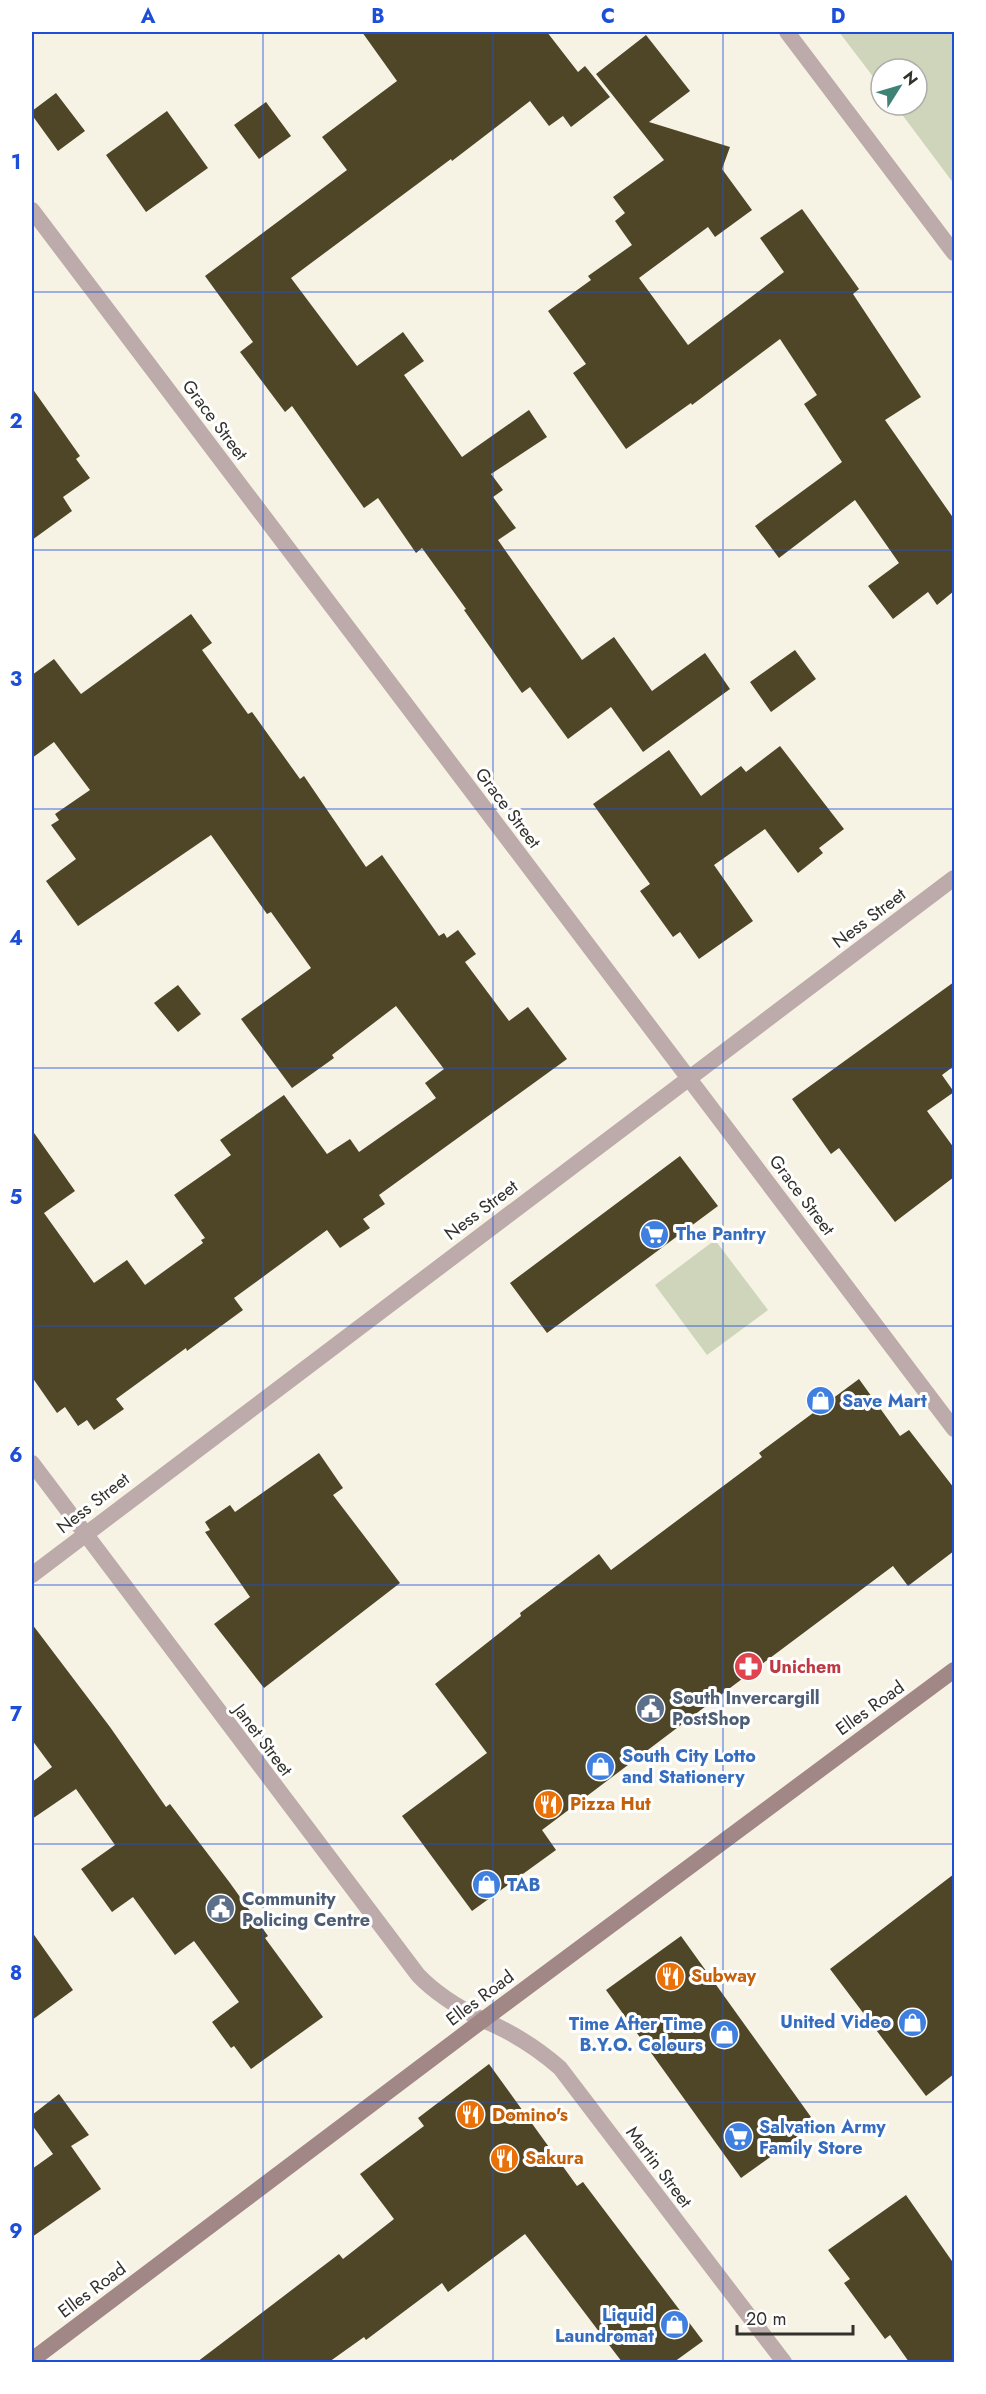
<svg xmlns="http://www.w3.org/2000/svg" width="986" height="2394" viewBox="0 0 986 2394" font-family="Jost,sans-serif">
<rect width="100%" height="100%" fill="#f6f3e5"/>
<path fill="#ced5ba" d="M 839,32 L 954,32 L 954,184 L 895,105 L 917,105 L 917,69 L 881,69 L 881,87 Z
M 715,1240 L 768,1310 L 707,1355 L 655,1285 Z"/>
<path fill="#4e4627" d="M 362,32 L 547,32 L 578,72 L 585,66 L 610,97 L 571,127 L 563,116 L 549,126 L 530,101 L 452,161 L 451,159 L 291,278 L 357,366 L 403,332 L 424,361 L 404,375 L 462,457 L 529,410 L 547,437 L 491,474 L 503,490 L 493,497 L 516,528 L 498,540 L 582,660 L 614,637 L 652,691 L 705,653 L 730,689 L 643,752 L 611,707 L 568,739 L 530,687 L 522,693 L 464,610 L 466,609 L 422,548 L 416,553 L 378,498 L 364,508 L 292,406 L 285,412 L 240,352 L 253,342 L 205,276 L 347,170 L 322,137 L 397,81 Z
M 646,35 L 690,91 L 649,122 L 730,147 L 722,169 L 752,210 L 715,237 L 708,227 L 639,278 L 688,345 L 784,272 L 760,238 L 802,209 L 859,289 L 853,294 L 921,397 L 885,420 L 954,519 L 954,591 L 937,605 L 928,592 L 893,619 L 868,586 L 899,563 L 855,500 L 779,558 L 755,526 L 842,462 L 804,404 L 817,395 L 780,339 L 692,405 L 691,403 L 626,449 L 573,373 L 586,364 L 548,311 L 591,280 L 588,276 L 632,245 L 615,221 L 625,213 L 613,197 L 664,160 L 596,74 Z
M 56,93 L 85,131 L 58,151 L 32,115 L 32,111 Z
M 266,102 L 291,136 L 259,159 L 234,125 Z
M 167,111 L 208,168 L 146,212 L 106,155 Z
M 32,388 L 80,456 L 76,459 L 90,478 L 63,497 L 72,511 L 32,540 Z
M 191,614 L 212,643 L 202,650 L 248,714 L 252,712 L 300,779 L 304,776 L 366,867 L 382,855 L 439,936 L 444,933 L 447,938 L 458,930 L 476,954 L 465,962 L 509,1021 L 528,1007 L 567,1059 L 379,1195 L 385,1204 L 363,1219 L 370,1228 L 340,1248 L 327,1230 L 234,1298 L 243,1310 L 187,1351 L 186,1348 L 116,1399 L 124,1409 L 94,1430 L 87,1420 L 78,1426 L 65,1407 L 57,1413 L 32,1377 L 32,1130 L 75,1191 L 44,1213 L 94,1283 L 127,1260 L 145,1285 L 203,1243 L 201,1240 L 205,1238 L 174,1195 L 231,1155 L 220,1140 L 284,1095 L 327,1154 L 350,1139 L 359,1152 L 436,1098 L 425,1083 L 444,1069 L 396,1006 L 332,1055 L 334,1058 L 292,1088 L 241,1019 L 311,968 L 271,912 L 267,914 L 211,835 L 78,926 L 46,881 L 76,859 L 51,825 L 59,820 L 55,814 L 90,790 L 54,742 L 32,758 L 32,675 L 54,659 L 81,694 Z
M 795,650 L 816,679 L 771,712 L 750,682 Z
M 780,746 L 844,829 L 819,848 L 823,853 L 798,873 L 765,829 L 714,865 L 753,921 L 699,959 L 680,932 L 673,937 L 640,891 L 650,884 L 593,804 L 669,750 L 701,796 L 741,766 L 746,772 Z
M 954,982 L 954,1066 L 942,1075 L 954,1092 L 927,1111 L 954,1148 L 954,1177 L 895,1222 L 839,1148 L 831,1154 L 792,1099 Z
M 178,985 L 201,1014 L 178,1032 L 154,1003 Z
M 680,1156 L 718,1206 L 547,1333 L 510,1283 Z
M 859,1379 L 900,1436 L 909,1430 L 954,1488 L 954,1551 L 908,1586 L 893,1566 L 710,1703 L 542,1830 L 556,1850 L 472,1911 L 402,1816 L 487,1753 L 435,1684 L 521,1616 L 520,1613 L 599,1554 L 611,1570 L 762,1457 L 759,1453 Z
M 319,1453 L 343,1488 L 333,1495 L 400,1583 L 264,1688 L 214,1624 L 250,1597 L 205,1532 L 210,1530 L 205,1522 L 230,1505 L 235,1512 Z
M 32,1624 L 110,1727 L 166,1807 L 170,1804 L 230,1883 L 268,1936 L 265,1938 L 323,2017 L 251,2069 L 234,2046 L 231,2048 L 212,2022 L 239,2002 L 194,1941 L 175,1955 L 133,1897 L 112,1912 L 81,1869 L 115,1845 L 76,1789 L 32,1819 L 32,1782 L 52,1767 L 32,1740 Z
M 954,1874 L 954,2074 L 926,2096 L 830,1969 Z
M 32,1932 L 73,1990 L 32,2020 Z
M 681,1936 L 816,2124 L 741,2178 L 606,1990 Z
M 489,2064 L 577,2186 L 583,2182 L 703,2341 L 674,2362 L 622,2362 L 525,2234 L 448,2292 L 442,2283 L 366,2340 L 364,2337 L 329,2362 L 197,2362 L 339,2254 L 343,2259 L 394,2219 L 360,2174 L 424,2126 L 418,2118 Z
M 59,2094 L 89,2135 L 71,2146 L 101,2189 L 32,2237 L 32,2169 L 53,2154 L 32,2125 L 32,2115 Z
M 906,2195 L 954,2264 L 954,2362 L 909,2362 L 890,2335 L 885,2339 L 844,2283 L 850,2279 L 828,2250 Z"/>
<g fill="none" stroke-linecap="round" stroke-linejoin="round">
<path stroke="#bdaaaa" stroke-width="16" d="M 787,32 L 954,253
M 32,210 L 954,1429
M 32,1463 L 418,1975 C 436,1994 459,2008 483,2020
M 32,1575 L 954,878"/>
<path stroke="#bdaaaa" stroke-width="16" d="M 483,2020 C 512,2032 536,2047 560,2068 L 784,2362"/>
<path stroke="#a28787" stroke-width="16" d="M 32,2360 L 483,2020 L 954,1670"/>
</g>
<path fill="none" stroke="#1d4ed8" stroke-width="1.5" stroke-opacity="0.55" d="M 263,32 L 263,2362M 493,32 L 493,2362M 723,32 L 723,2362M 32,292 L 954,292M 32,550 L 954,550M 32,809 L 954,809M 32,1068 L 954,1068M 32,1326 L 954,1326M 32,1585 L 954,1585M 32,1844 L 954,1844M 32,2102 L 954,2102"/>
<defs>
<symbol id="supermarket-disc" viewBox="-11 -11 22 22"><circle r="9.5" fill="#3f7fe0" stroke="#fff"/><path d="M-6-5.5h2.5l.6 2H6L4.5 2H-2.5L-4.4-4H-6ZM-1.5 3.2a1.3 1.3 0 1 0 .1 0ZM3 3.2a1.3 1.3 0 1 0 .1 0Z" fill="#fff"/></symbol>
<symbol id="shop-disc" viewBox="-11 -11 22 22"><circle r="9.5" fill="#3f7fe0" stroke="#fff"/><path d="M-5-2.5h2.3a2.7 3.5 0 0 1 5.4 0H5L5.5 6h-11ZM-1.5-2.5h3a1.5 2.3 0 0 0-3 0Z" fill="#fff"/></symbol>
<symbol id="pharmacy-disc" viewBox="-11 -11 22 22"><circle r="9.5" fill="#e0444e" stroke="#fff"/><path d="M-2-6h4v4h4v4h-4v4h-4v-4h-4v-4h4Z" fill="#fff"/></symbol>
<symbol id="civic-disc" viewBox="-11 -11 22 22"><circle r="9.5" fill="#5c6f8a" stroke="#fff"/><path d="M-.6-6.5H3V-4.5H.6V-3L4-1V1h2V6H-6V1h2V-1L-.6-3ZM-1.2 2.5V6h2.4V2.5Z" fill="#fff"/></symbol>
<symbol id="restaurant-disc" viewBox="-11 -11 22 22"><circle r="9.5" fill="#e8710a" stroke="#fff"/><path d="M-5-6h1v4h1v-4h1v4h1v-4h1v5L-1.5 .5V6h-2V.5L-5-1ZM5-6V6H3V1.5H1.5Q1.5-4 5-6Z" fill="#fff"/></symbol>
</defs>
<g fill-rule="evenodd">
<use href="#supermarket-disc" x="638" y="1218" width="33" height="33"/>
<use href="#shop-disc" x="804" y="1384" width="33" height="33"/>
<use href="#pharmacy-disc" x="732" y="1650" width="33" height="33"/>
<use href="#civic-disc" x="634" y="1692" width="33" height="33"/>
<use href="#shop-disc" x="584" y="1750" width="33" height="33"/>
<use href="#restaurant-disc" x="532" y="1788" width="33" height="33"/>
<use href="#shop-disc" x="470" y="1868" width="33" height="33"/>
<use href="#civic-disc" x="204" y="1892" width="33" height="33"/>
<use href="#restaurant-disc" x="654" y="1960" width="33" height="33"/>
<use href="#shop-disc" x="896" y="2006" width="33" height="33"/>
<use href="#shop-disc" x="708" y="2018" width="33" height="33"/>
<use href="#restaurant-disc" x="454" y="2098" width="33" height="33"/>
<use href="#supermarket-disc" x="722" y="2120" width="33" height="33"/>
<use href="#restaurant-disc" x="488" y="2142" width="33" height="33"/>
<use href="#shop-disc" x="658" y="2308" width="33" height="33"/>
</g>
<g text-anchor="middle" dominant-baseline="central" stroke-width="6" stroke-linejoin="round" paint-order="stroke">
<g font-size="18" fill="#32312c" stroke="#fff">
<text transform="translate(215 420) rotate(53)">Grace Street</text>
<text transform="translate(508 808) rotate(53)">Grace Street</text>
<text transform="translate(869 918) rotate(-37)">Ness Street</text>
<text transform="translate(802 1195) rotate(53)">Grace Street</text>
<text transform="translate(481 1210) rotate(-37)">Ness Street</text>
<text transform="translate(93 1503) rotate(-38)">Ness Street</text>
<text transform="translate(870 1708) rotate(-36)">Elles Road</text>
<text transform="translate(263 1740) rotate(53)">Janet Street</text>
<text transform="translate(480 1998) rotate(-37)">Elles Road</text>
<text transform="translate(659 2167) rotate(53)">Martin Street</text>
<text transform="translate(92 2290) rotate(-37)">Elles Road</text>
</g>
<g font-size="18" font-weight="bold" fill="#366cbe" stroke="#fff" text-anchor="start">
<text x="676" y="1234">The Pantry</text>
<text x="842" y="1401">Save Mart</text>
<text x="622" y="1756">South City Lotto<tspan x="622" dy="21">and Stationery</tspan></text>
<text x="507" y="1885">TAB</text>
<text x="891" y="2022" text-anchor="end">United Video</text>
<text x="703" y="2024" text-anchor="end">Time After Time<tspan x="703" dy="21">B.Y.O. Colours</tspan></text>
<text x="759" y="2127">Salvation Army<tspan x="759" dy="21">Family Store</tspan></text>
<text x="654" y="2315" text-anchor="end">Liquid<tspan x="654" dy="21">Laundromat</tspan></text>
</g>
<g font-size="18" font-weight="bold" fill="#be3a42" stroke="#fff" text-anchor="start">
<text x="769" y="1667">Unichem</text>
</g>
<g font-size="18" font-weight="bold" fill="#4e5e75" stroke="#fff" text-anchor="start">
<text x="672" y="1698">South Invercargill<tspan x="672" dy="21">PostShop</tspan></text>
<text x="242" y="1899">Community<tspan x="242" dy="21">Policing Centre</tspan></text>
</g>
<g font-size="18" font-weight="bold" fill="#c56008" stroke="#fff" text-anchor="start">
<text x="570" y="1804">Pizza Hut</text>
<text x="691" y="1976">Subway</text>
<text x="492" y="2115">Domino's</text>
<text x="525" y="2158">Sakura</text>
</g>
</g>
<rect width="986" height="2394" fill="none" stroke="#ffffff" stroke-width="66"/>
<g transform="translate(899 87) rotate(53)"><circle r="28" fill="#ffffff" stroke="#adadab" stroke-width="1.5"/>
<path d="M0-4.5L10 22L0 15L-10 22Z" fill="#3f8377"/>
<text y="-9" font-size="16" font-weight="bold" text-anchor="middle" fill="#32312c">N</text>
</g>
<path d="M737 2325v9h116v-9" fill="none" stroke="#32312c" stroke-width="3"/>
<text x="746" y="2325" font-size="18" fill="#32312c" stroke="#ffffff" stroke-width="4.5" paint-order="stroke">20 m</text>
<rect x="33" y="33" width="920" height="2328" fill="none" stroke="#1d4ed8" stroke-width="2"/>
<g font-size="20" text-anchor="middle" font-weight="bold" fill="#1d4ed8">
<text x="148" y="23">A</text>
<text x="378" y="23">B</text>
<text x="608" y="23">C</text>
<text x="838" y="23">D</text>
<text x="16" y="169">1</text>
<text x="16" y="428">2</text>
<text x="16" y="686">3</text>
<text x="16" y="945">4</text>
<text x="16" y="1204">5</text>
<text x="16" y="1462">6</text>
<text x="16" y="1721">7</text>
<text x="16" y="1980">8</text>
<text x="16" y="2238">9</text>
</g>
</svg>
